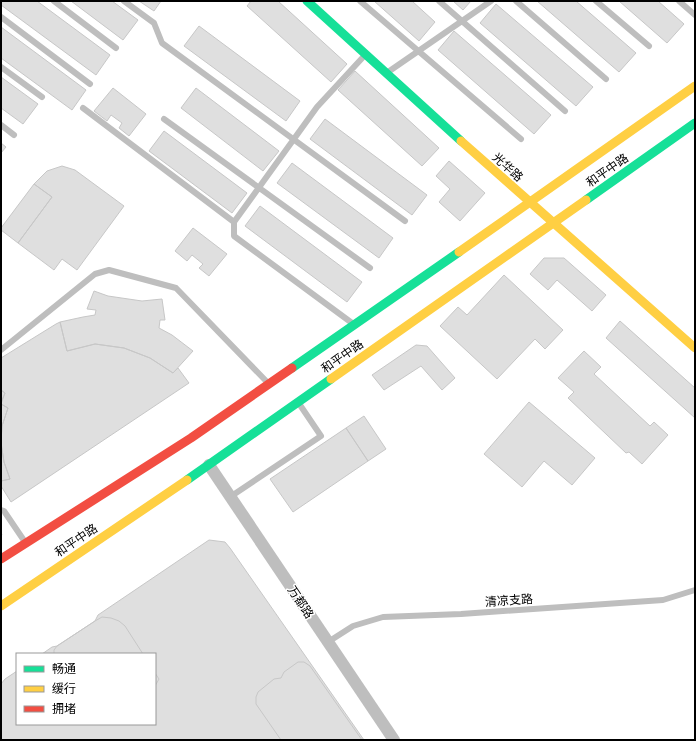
<svg xmlns="http://www.w3.org/2000/svg" width="696" height="741" viewBox="0 0 696 741" font-family="Ubuntu,'Noto Sans SC',sans-serif">
<rect width="100%" height="100%" fill="#fff"/>
<path fill="#dfdfdf" stroke="#c7c7c7" d="M 1,1 L 37,1 L 110,55 L 96,75 L 1,5 Z
M 71,1 L 112,1 L 138,20 L 123,40 Z
M 139,1 L 161,1 L 154,11 Z
M 251,1 L 278,1 L 347,64 L 331,82 L 247,6 Z
M 374,1 L 412,1 L 435,22 L 419,41 Z
M 453,1 L 471,1 L 463,10 Z
M 537,1 L 576,1 L 636,53 L 619,72 Z
M 619,1 L 658,1 L 684,24 L 667,43 Z
M 496,4 L 593,87 L 576,106 L 480,23 Z
M 199,26 L 300,101 L 286,121 L 184,46 Z
M 1,27 L 86,90 L 72,110 L 1,58 Z
M 454,31 L 551,115 L 534,134 L 438,50 Z
M 355,71 L 439,148 L 422,166 L 338,90 Z
M 1,77 L 38,104 L 23,124 L 1,108 Z
M 113,88 L 146,114 L 129,136 L 119,128 L 122,123 L 111,115 L 107,121 L 94,111 Z
M 196,88 L 279,151 L 263,171 L 181,108 Z
M 325,119 L 427,195 L 412,215 L 310,139 Z
M 164,131 L 247,193 L 232,213 L 149,151 Z
M 1,143 L 6,147 L 1,153 Z
M 449,161 L 485,193 L 460,221 L 439,202 L 450,189 L 436,176 Z
M 292,163 L 393,238 L 379,258 L 277,183 Z
M 62,166 L 75,170 L 124,206 L 77,270 L 62,259 L 54,270 L 18,243 L 52,197 L 34,184 L 47,171 Z
M 34,184 L 52,197 L 18,243 L 1,230 L 1,228 Z
M 260,206 L 362,282 L 347,302 L 245,226 Z
M 193,228 L 227,254 L 209,276 L 199,268 L 203,264 L 192,255 L 187,261 L 175,251 Z
M 544,258 L 564,258 L 606,295 L 592,311 L 557,280 L 548,290 L 530,274 Z
M 504,275 L 563,330 L 545,349 L 535,339 L 497,379 L 440,326 L 458,307 L 467,315 Z
M 94,291 L 108,296 L 142,301 L 162,299 L 165,320 L 160,320 L 159,328 L 172,335 L 193,351 L 173,373 L 150,358 L 124,348 L 95,344 L 67,351 L 60,322 L 83,317 L 95,315 L 96,310 L 87,309 Z
M 620,321 L 695,388 L 695,418 L 606,338 Z
M 60,322 L 67,351 L 95,344 L 124,348 L 150,358 L 173,373 L 178,368 L 189,383 L 11,502 L 1,486 L 1,481 L 10,479 L 4,462 L 1,443 L 2,426 L 8,408 L 1,404 L 5,393 L 1,390 L 1,358 L 56,324 Z
M 416,345 L 427,346 L 455,378 L 442,390 L 421,366 L 384,390 L 372,375 Z
M 584,351 L 601,367 L 594,374 L 650,426 L 654,422 L 668,435 L 642,464 L 629,452 L 626,453 L 568,398 L 574,392 L 558,378 Z
M 1,390 L 5,393 L 1,402 Z
M 529,402 L 595,458 L 572,485 L 544,461 L 522,487 L 484,454 Z
M 1,404 L 8,408 L 2,426 L 1,440 Z
M 364,416 L 386,449 L 368,461 L 346,428 Z
M 346,428 L 368,461 L 293,512 L 270,479 Z
M 1,443 L 4,462 L 10,479 L 1,481 Z
M 209,540 L 225,542 L 230,548 L 364,740 L 1,740 L 1,684 L 5,679 L 17,671 L 17,724 L 155,724 L 155,654 L 42,654 L 52,647 L 57,646 L 95,621 L 98,615 Z
M 102,617 L 111,618 L 119,621 L 125,626 L 143,654 L 54,654 L 54,650 L 57,646 L 95,621 Z
M 298,662 L 304,662 L 310,666 L 362,740 L 281,740 L 256,704 L 256,697 L 258,692 L 274,679 L 281,678 L 284,672 Z
M 155,673 L 159,679 L 155,686 Z"/>
<g fill="none" stroke-linecap="round" stroke-linejoin="round">
<path stroke="#b9b9b9" stroke-width="2.5" stroke-dasharray="1 2" stroke-linecap="butt" d="M 1,534 L 3,533"/>
<path stroke="#bebebe" stroke-width="6" d="M 54,1 L 116,48
M 124,1 L 154,23 L 162,43 L 405,221
M 360,1 L 521,139
M 439,1 L 565,111
M 516,1 L 606,79
M 596,1 L 649,46
M 679,1 L 695,15
M 1,17 L 90,84
M 1,67 L 42,97
M 388,72 L 491,1
M 83,108 L 234,222 L 234,236 L 352,323
M 164,119 L 370,268
M 1,125 L 14,135
M 234,222 L 317,107 L 365,55
M 1,350 L 95,274 L 109,270 L 176,288 L 268,383
M 230,497 L 321,436 L 300,405
M 1,510 L 4,511 L 25,542
M 328,642 L 353,626 L 383,617 L 461,614 L 663,600 L 695,590"/>
<path stroke="#bebebe" stroke-width="12" d="M 209,465 L 394,740"/>
<path stroke="#16e098" stroke-width="9" d="M 307,1 L 461,141
M 586,200 L 695,123
M 292,368 L 459,252
M 187,480 L 331,379"/>
<path stroke="#ffcf43" stroke-width="9" d="M 461,141 L 695,348
M 459,252 L 695,86
M 331,379 L 586,200
M 1,606 L 187,480"/>
<path stroke="#f24e42" stroke-width="9" d="M 1,559 L 191,438 L 292,368"/>
</g>
<g text-anchor="middle" dominant-baseline="central" stroke-width="3" stroke-linejoin="round" paint-order="stroke">
<g font-size="12" fill="#000" stroke="#fff">
<text transform="translate(508 167) rotate(42)">光华路</text>
<text transform="translate(607 170) rotate(-35)">和平中路</text>
<text transform="translate(342 356) rotate(-35)">和平中路</text>
<text transform="translate(76 540) rotate(-34)">和平中路</text>
<text transform="translate(509 600) rotate(-4)">清凉支路</text>
<text transform="translate(301 602) rotate(56)">万都路</text>
</g>
</g>
<rect width="696" height="741" fill="none" stroke="#000000" stroke-width="4"/>
<rect x="16" y="653" width="140" height="72" fill="#ffffff" stroke="#999999"/>
<rect x="24" y="666" width="20" height="6" fill="#16e098" stroke="#999999"/>
<text x="52" y="673" font-size="12" fill="#000000">畅通</text>
<rect x="24" y="686" width="20" height="6" fill="#ffcf43" stroke="#999999"/>
<text x="52" y="693" font-size="12" fill="#000000">缓行</text>
<rect x="24" y="706" width="20" height="6" fill="#f24e42" stroke="#999999"/>
<text x="52" y="713" font-size="12" fill="#000000">拥堵</text>
</svg>
